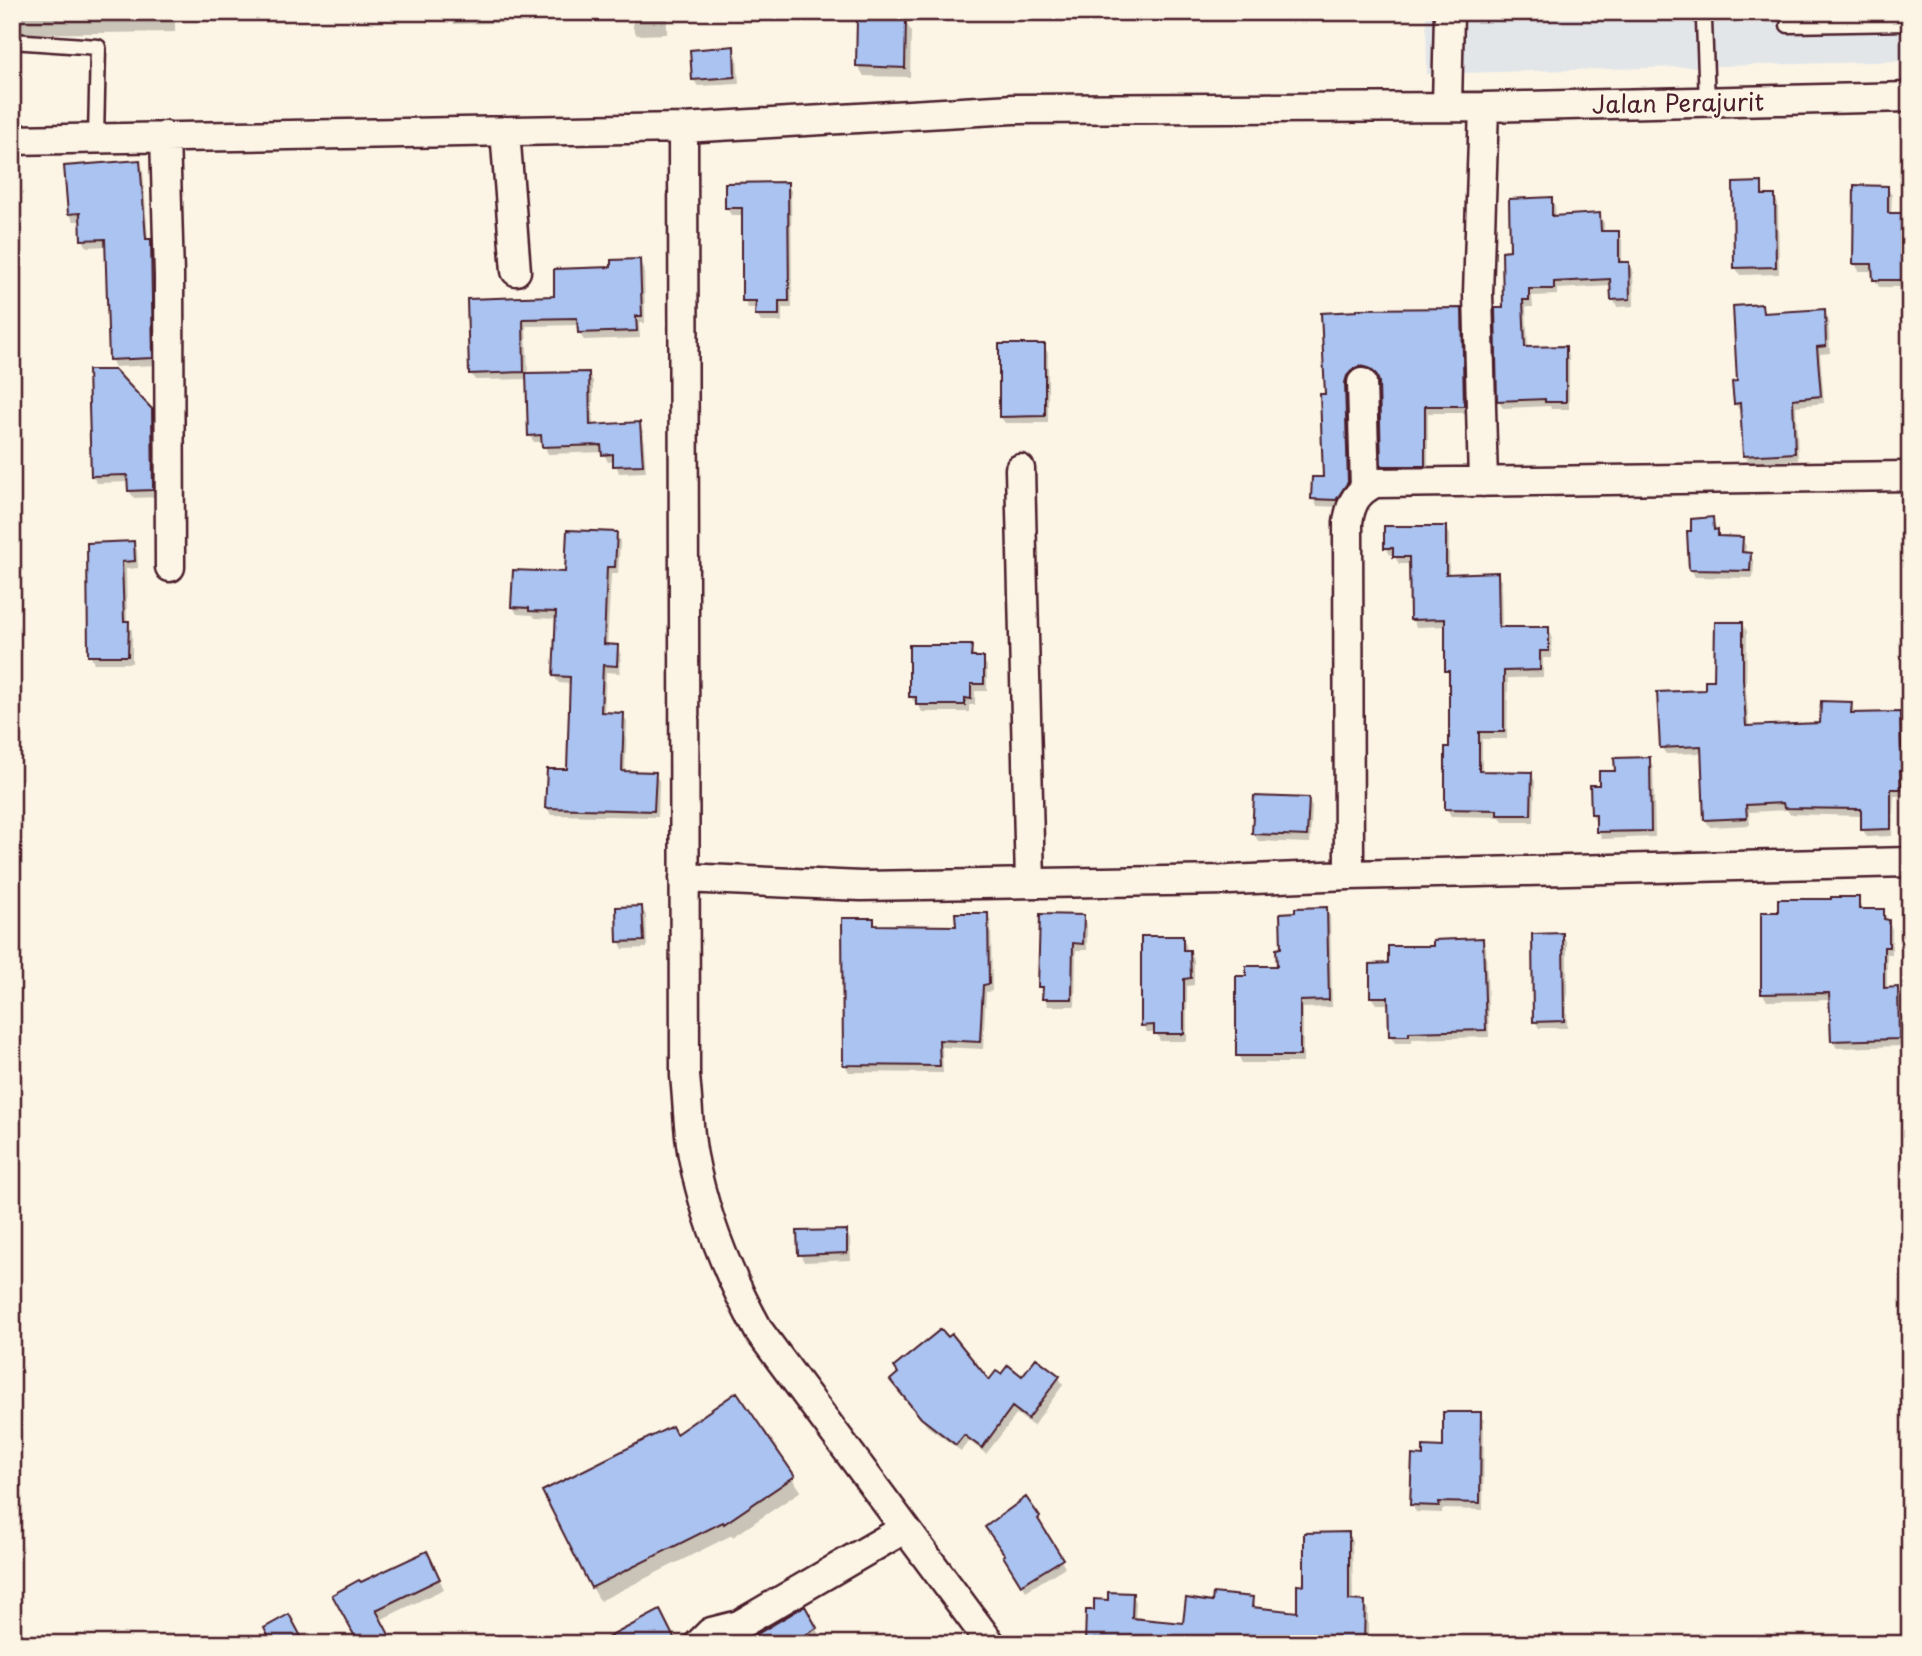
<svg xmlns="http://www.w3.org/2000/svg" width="1922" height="1656" viewBox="0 0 1922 1656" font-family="'Playpen Sans',sans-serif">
<rect width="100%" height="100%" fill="#fcf5e5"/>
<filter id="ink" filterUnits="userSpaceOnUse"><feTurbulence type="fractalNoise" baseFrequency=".0143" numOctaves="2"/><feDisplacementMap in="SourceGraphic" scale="14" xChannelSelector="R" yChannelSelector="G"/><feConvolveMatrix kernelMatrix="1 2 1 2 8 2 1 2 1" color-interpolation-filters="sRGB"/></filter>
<g filter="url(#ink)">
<path fill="#e3e6e9" d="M 1426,12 L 1910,12 L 1910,61 L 1427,74 Z"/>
<path fill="#0003" d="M 12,12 L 175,12 L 175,32 L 12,34 Z
M 441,12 L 535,12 L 535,13 L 523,13 L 524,22 L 454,24 L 449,16 L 444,16 Z
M 633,12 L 667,12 L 667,34 L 637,35 L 633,28 Z
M 861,12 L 907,12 L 907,24 L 911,31 L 910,77 L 864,76 L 858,66 Z
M 733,48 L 737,56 L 739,84 L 698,86 L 693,79 Z
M 139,162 L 143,170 L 148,240 L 155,248 L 156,365 L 115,367 L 111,359 L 107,246 L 87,247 L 83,240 L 82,221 L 74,221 L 69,214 Z
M 787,184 L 791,191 L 792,308 L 782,308 L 782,322 L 761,322 L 757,315 L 757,308 L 748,308 L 744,301 L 744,215 L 731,215 L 727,208 Z
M 1761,184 L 1765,197 L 1774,196 L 1778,204 L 1779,274 L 1740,275 L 1736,268 Z
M 1887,188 L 1892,195 L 1891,215 L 1910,215 L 1910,287 L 1879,287 L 1875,280 L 1874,271 L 1859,271 L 1855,264 Z
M 1551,199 L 1555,206 L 1556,217 L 1599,215 L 1604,223 L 1604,233 L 1618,232 L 1622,240 L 1622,264 L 1628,264 L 1633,271 L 1634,306 L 1617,307 L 1613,299 L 1612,286 L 1557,289 L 1557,295 L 1532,296 L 1533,307 L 1526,307 L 1528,348 L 1565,348 L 1569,355 L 1569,409 L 1551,409 L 1550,406 L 1503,408 L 1499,401 L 1505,309 L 1512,252 Z
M 639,261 L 644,268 L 645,323 L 639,323 L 640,338 L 584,340 L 579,333 L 579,325 L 526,326 L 528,375 L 588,373 L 593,381 L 593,426 L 639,423 L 643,431 L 646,472 L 619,473 L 615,461 L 608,462 L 603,452 L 548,454 L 543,442 L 534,442 L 529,435 L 528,379 L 475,380 L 471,373 L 469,300 L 556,297 L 613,269 Z
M 1761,306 L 1765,313 L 1824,311 L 1828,318 L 1830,353 L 1820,354 L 1824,403 L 1796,406 L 1798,460 L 1749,462 L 1744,455 L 1742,410 L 1740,411 L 1735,403 L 1739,383 Z
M 1461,309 L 1465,317 L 1468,413 L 1428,413 L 1428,473 L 1387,473 L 1383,466 L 1379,379 L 1366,373 L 1351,490 L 1340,507 L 1317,506 L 1313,499 L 1325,479 L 1327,395 L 1323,315 Z
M 1044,346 L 1048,353 L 1048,423 L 1005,423 L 1000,416 Z
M 151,410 L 155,418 L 156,497 L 134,498 L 129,491 L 129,482 L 97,483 L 92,476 Z
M 1712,519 L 1720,537 L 1742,539 L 1746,546 L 1745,554 L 1750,554 L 1754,562 L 1753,578 L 1695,577 L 1691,569 Z
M 1445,527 L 1449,535 L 1449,575 L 1497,574 L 1501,581 L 1502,629 L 1548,628 L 1552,636 L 1552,658 L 1543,658 L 1543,677 L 1508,678 L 1507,739 L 1482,739 L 1482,773 L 1531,774 L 1535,781 L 1534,822 L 1503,822 L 1500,817 L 1451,816 L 1447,809 L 1451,749 L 1451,677 L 1447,671 L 1447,626 L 1416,627 L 1412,619 L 1410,564 L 1399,564 L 1394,555 L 1390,555 L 1386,547 Z
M 616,534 L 620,541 L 618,574 L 611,574 L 607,646 L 617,647 L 621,654 L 620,673 L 606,672 L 604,714 L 623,715 L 627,722 L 625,773 L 655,774 L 659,781 L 658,817 L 551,815 L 547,807 L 569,771 L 572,684 L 559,683 L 554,676 L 558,619 L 535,618 L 533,615 L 517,614 L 513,607 L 566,574 Z
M 133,543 L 137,550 L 138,568 L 126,569 L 127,623 L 132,630 L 132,663 L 94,663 L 90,655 L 89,544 Z
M 1742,623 L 1747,631 L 1746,688 L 1749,728 L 1822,725 L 1851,703 L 1855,714 L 1899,714 L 1903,721 L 1904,750 L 1907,750 L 1910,754 L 1910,778 L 1904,778 L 1904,796 L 1894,796 L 1892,836 L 1867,837 L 1863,830 L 1862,816 L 1790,814 L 1787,810 L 1749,812 L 1750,825 L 1710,827 L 1705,819 L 1703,753 L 1666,754 L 1661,747 L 1716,682 Z
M 971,647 L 975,659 L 983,659 L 987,666 L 987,691 L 975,691 L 975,705 L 969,705 L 969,712 L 922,712 L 918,704 L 915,703 L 910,696 Z
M 1649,759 L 1653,767 L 1655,837 L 1602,839 L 1592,814 L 1601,786 L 1616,773 Z
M 1308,800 L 1312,807 L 1310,843 L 1258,841 L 1254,833 Z
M 1858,898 L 1862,910 L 1883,910 L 1892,929 L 1892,954 L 1887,954 L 1887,989 L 1897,989 L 1901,997 L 1902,1046 L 1837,1048 L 1832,1040 L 1831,1000 L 1767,1001 L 1763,994 L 1780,914 Z
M 641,908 L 646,915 L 647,948 L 623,949 L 619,941 Z
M 1326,909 L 1330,916 L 1332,1007 L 1303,1008 L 1303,1063 L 1242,1063 L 1238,1055 L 1279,968 L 1283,950 Z
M 987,915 L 991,922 L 992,991 L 986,992 L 983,1049 L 942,1047 L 943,1073 L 849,1072 L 845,1065 L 873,920 L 877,927 L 957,927 Z
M 1083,917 L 1087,924 L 1087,950 L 1076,950 L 1075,1006 L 1048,1006 L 1040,987 Z
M 1562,935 L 1567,942 L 1567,1028 L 1539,1028 L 1535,1021 Z
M 1182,938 L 1186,945 L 1187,952 L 1189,951 L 1194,959 L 1194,985 L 1187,986 L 1187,1041 L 1160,1041 L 1156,1032 L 1147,1032 L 1143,1025 Z
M 1482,940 L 1486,947 L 1489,1037 L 1412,1039 L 1412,1043 L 1395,1043 L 1390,1035 L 1390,1004 L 1376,1004 L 1371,997 L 1390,965 L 1435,947 Z
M 846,1231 L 850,1239 L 851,1260 L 804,1262 L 800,1254 Z
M 1037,1361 L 1059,1377 L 1063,1385 L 1033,1426 L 1017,1414 L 986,1454 L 969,1441 L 961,1451 L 927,1426 L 892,1381 L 989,1383 L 1023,1378 Z
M 737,1395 L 801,1491 L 733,1537 L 732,1535 L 600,1601 L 592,1587 Z
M 1480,1414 L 1484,1421 L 1483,1510 L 1442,1509 L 1442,1513 L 1416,1512 L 1412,1505 L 1425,1458 L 1445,1449 Z
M 1039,1518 L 1043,1525 L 1041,1527 L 1065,1567 L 1026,1591 L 1005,1557 Z
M 1348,1534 L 1352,1541 L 1353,1602 L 1364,1602 L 1368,1610 L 1368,1644 L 1086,1644 L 1096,1611 L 1109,1602 L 1132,1595 L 1136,1602 L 1135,1620 L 1184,1625 L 1214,1603 L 1252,1598 L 1256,1609 L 1298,1614 L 1306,1586 Z
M 432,1563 L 444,1589 L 380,1620 L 360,1584 Z
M 804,1608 L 825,1644 L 738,1644 L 748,1641 Z"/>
<path fill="#aac3f1" stroke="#4a1f2b" stroke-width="2" d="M 857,18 L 906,19 L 905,68 L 856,66 Z
M 734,46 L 735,77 L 692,80 L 690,50 Z
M 140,160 L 146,239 L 151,239 L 153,358 L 109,360 L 105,239 L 81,240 L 80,213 L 68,214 L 64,166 Z
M 788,182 L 789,301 L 779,301 L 779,315 L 755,315 L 756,301 L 742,301 L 742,208 L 725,208 L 725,183 Z
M 1762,182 L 1762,195 L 1775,195 L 1776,267 L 1734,268 L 1733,183 Z
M 1854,185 L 1888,186 L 1888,213 L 1910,213 L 1910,280 L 1873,280 L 1872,264 L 1853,264 Z
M 1552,197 L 1552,216 L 1600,213 L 1601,231 L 1619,231 L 1619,262 L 1629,262 L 1630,299 L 1611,300 L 1610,279 L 1554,282 L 1554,289 L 1529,289 L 1529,300 L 1523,300 L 1525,347 L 1566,346 L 1566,402 L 1545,402 L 1545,399 L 1497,401 L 1495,308 L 1503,308 L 1502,251 L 1510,250 L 1509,199 Z
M 640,259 L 642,316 L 636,316 L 637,331 L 578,333 L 577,318 L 523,319 L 524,372 L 469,374 L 467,299 L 554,296 L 554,269 L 611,267 L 611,260 Z
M 1762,304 L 1763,313 L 1825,309 L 1826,346 L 1817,347 L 1821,396 L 1793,399 L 1795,453 L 1743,456 L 1740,403 L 1734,404 L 1732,382 L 1737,381 L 1733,306 Z
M 1462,308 L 1464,406 L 1425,406 L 1425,466 L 1381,466 L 1379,382 L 1376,374 L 1370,369 L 1361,366 L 1353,369 L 1347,376 L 1345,383 L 1348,482 L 1336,500 L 1311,499 L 1312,477 L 1323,477 L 1320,394 L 1325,394 L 1321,313 L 1357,311 L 1357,309 Z
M 999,344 L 1045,344 L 1045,416 L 999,417 Z
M 88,370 L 115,370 L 152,409 L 153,490 L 128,491 L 127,475 L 91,476 Z
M 589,372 L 590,425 L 640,422 L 643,465 L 613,466 L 613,454 L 602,455 L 601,445 L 542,447 L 541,435 L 528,436 L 526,373 Z
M 1713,517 L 1714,530 L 1718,529 L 1718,536 L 1743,537 L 1742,552 L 1751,553 L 1750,571 L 1689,570 L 1687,531 L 1691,531 L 1691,519 Z
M 1384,526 L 1446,526 L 1446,574 L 1498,572 L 1499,627 L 1549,627 L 1549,651 L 1540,651 L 1540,670 L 1504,671 L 1504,732 L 1479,732 L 1479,771 L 1532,772 L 1531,815 L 1497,815 L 1497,810 L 1445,809 L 1445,747 L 1449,747 L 1449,671 L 1445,671 L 1445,619 L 1410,620 L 1409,557 L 1393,557 L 1393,548 L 1384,548 Z
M 567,530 L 617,532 L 615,567 L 607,567 L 604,644 L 618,645 L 617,666 L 603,665 L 601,712 L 624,713 L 622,771 L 656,772 L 654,811 L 545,808 L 547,769 L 567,769 L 570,677 L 553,676 L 556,612 L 529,611 L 529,608 L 511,607 L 513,570 L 565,572 Z
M 134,541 L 135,561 L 122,562 L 124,621 L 129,621 L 128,656 L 88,656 L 87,543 Z
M 1715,622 L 1743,622 L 1743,679 L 1746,726 L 1820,723 L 1821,701 L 1852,702 L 1851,713 L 1900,712 L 1901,748 L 1908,748 L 1908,771 L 1900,771 L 1901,789 L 1891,789 L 1891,829 L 1861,830 L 1861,809 L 1784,808 L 1783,803 L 1746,805 L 1747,818 L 1704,820 L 1701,746 L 1660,748 L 1657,692 L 1705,690 L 1705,680 L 1714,680 Z
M 909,645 L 972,645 L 971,657 L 984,657 L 984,684 L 971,684 L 971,699 L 965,698 L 965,705 L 916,705 L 916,697 L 909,697 Z
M 1650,757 L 1651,831 L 1596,832 L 1596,814 L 1591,814 L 1590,785 L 1599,785 L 1599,771 L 1615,771 L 1614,758 Z
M 1254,796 L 1309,798 L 1307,836 L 1252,834 Z
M 1831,897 L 1859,897 L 1859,909 L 1884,909 L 1884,919 L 1889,920 L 1889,947 L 1884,947 L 1884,988 L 1898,987 L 1899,1039 L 1831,1041 L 1829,993 L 1761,994 L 1761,912 L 1778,912 L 1778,899 L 1831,899 Z
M 642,906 L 644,941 L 617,942 L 616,907 Z
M 1327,907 L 1329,1000 L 1300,1001 L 1300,1056 L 1236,1056 L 1236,976 L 1246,976 L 1246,966 L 1277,966 L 1276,949 L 1281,948 L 1280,913 L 1295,912 L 1295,908 Z
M 955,913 L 988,913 L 989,984 L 983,985 L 980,1042 L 939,1040 L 940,1066 L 843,1065 L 842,918 L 874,918 L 874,925 L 956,926 Z
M 1040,914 L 1084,915 L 1083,944 L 1073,943 L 1072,999 L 1042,999 L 1043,987 L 1038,987 Z
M 1563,933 L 1564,1021 L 1533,1022 L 1532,934 Z
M 1141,936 L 1183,936 L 1183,950 L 1190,950 L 1191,978 L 1184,979 L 1184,1034 L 1154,1034 L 1154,1025 L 1141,1026 Z
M 1483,938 L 1486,1030 L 1409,1032 L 1409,1036 L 1389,1036 L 1388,997 L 1370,997 L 1370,964 L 1388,963 L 1388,946 L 1433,946 L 1433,940 Z
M 847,1230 L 847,1253 L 798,1255 L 797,1231 Z
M 941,1329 L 948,1337 L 952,1334 L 989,1380 L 996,1371 L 1001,1374 L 1008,1365 L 1022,1376 L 1036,1358 L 1060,1376 L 1028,1419 L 1012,1407 L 982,1448 L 964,1435 L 956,1445 L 921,1418 L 890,1380 L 898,1373 L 894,1367 Z
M 737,1392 L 795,1476 L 724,1524 L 723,1522 L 591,1588 L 542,1491 L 672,1426 L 676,1434 Z
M 1443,1412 L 1481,1412 L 1480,1503 L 1439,1502 L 1439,1506 L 1410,1505 L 1412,1455 L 1423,1456 L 1423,1446 L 1443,1447 Z
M 1026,1497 L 1040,1517 L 1038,1519 L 1063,1559 L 1021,1585 L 1003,1556 L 1005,1555 L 985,1527 Z
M 1349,1532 L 1349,1600 L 1365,1601 L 1364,1644 L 1281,1644 L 1257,1641 L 1257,1644 L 1085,1644 L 1086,1610 L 1094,1610 L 1094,1599 L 1108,1600 L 1108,1592 L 1133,1593 L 1132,1618 L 1183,1623 L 1186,1598 L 1212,1602 L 1213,1593 L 1253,1597 L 1252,1607 L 1297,1612 L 1297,1584 L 1304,1585 L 1304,1533 Z
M 427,1551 L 440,1579 L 376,1610 L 394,1644 L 359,1644 L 332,1595 L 359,1580 L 361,1582 Z
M 805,1606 L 817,1628 L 790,1644 L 733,1644 L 747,1640 Z
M 660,1610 L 677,1644 L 596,1644 Z
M 289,1614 L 305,1644 L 272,1644 L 264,1628 Z"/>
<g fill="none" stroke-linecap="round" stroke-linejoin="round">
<defs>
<path id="service" d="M 1700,12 L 1704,21 L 1707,102
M 1788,25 L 1910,23
M 12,41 L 98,47 L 96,138"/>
<path id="minor" d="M 1447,106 L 1449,12
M 683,128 L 685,1076 C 688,1103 688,1130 693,1156 C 705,1219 728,1275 759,1331 L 991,1644
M 505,131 L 516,271
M 165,136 L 169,276 L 170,567
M 12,140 L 683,128 L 1013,109 L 1484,107 L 1910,97
M 1362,383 L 1365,488
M 1020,469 L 1030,883
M 1483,482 L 1478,294 L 1484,107
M 1349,875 L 1910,862
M 684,878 L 861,886 L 1229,880 L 1349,875 L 1348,522 C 1351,502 1357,492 1375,483 L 1910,476
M 699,1644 L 711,1632 L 739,1625 L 904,1529"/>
</defs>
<use href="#service" stroke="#4a1f2b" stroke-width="19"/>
<use href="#minor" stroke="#4a1f2b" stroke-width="33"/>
<use href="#service" stroke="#fcf5e5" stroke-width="14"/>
<use href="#minor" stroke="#fcf5e5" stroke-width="28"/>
</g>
</g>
<g text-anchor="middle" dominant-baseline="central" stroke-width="5" stroke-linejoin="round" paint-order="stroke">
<g font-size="24" fill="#4a1f2b" stroke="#fcf5e5">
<text transform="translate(1678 102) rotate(-1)">Jalan Perajurit</text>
</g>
</g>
<rect width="1922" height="1656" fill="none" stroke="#fcf5e5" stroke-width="42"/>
<rect x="21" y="21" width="1880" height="1614" fill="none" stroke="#4a1f2b" stroke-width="2.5" filter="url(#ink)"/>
</svg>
